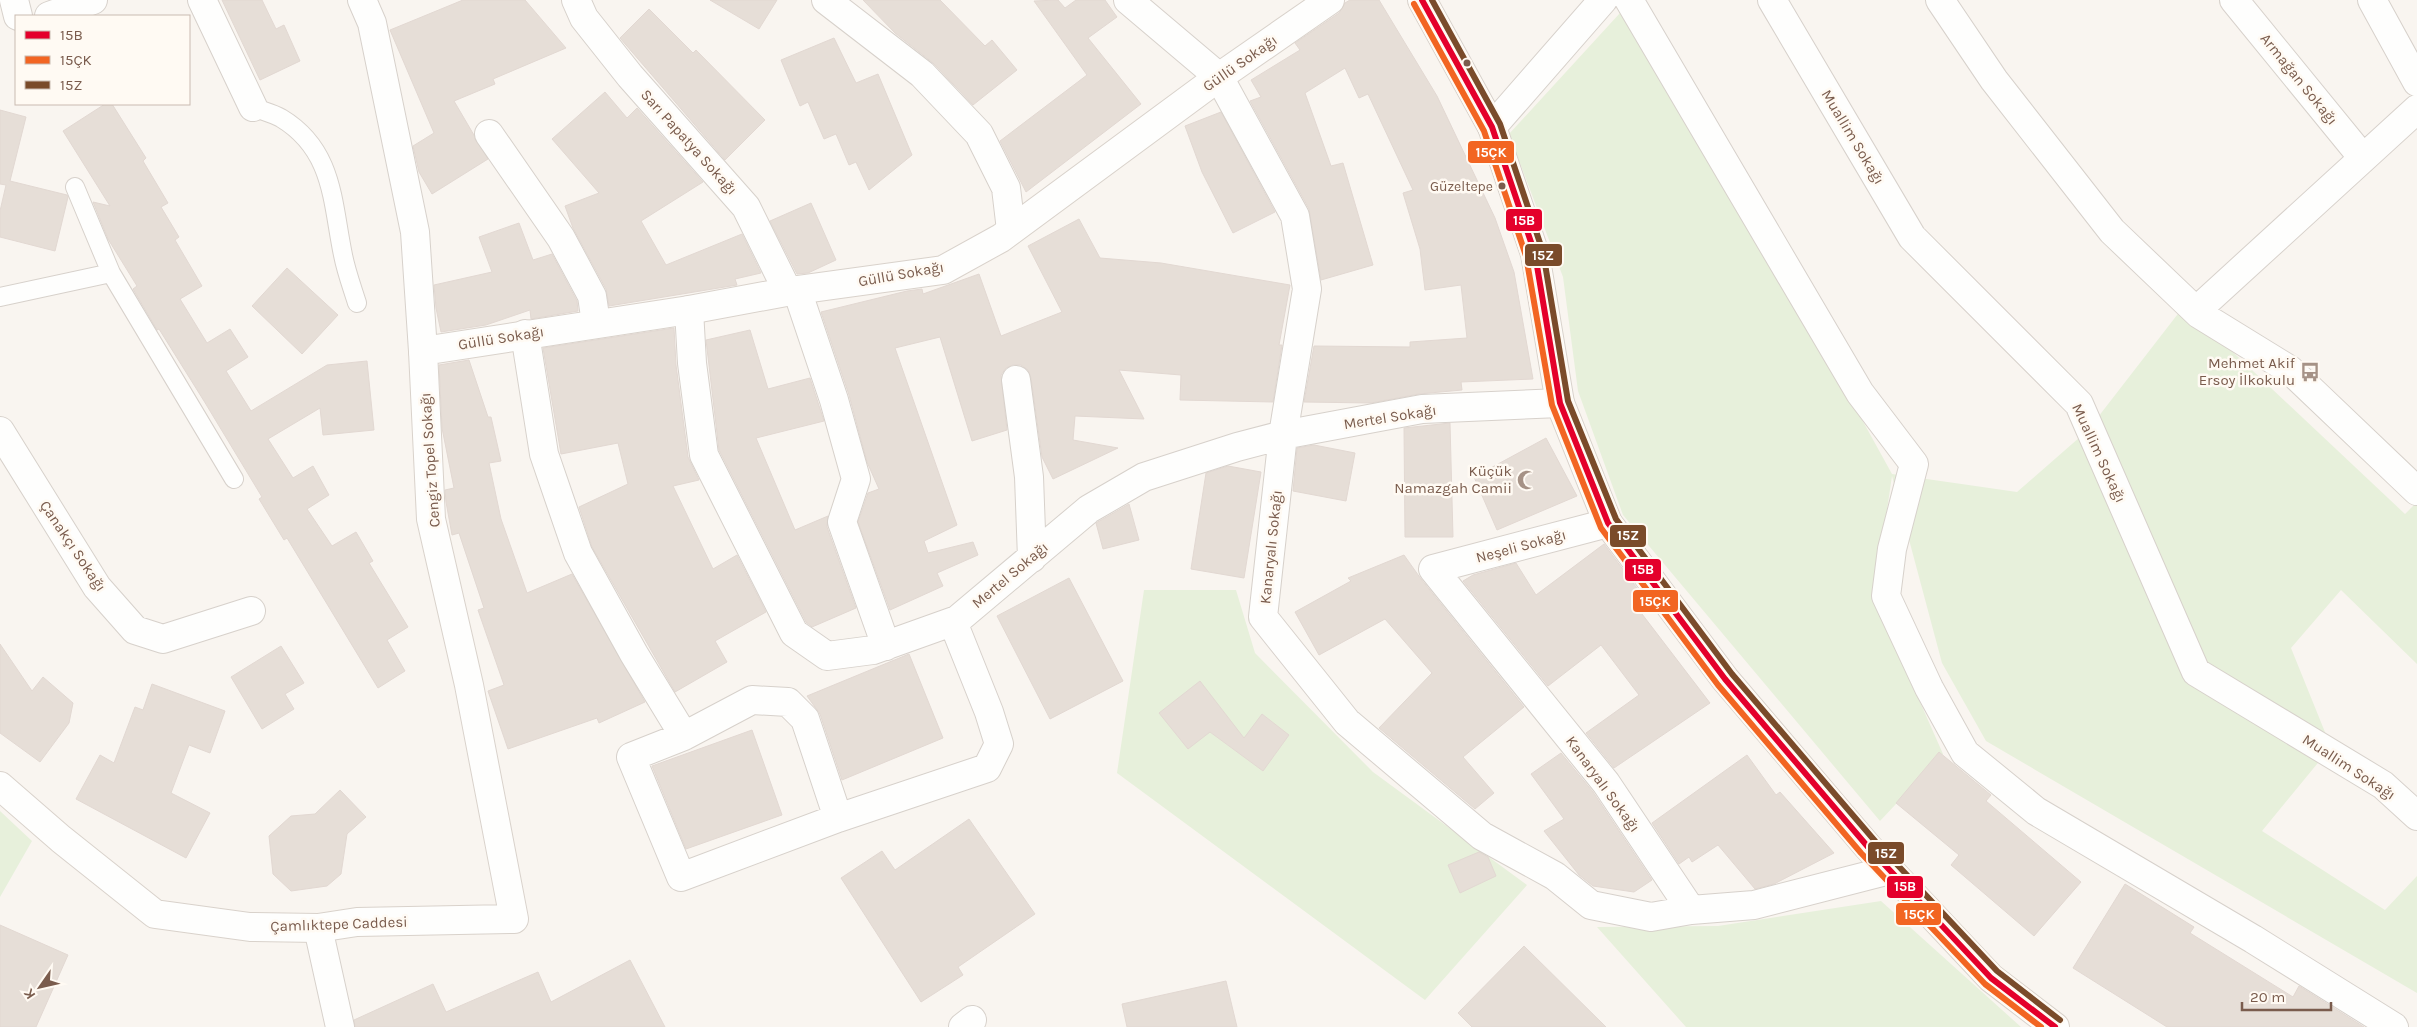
<svg xmlns="http://www.w3.org/2000/svg" width="2417" height="1027" viewBox="0 0 2417 1027" font-family="Karla,sans-serif">
<rect width="100%" height="100%" fill="#f9f5f0"/>
<path fill="#e7f0db" d="M 1631,1 L 1892,474 L 2017,492 L 2088,430 L 2184,306 L 2405,514 L 2417,502 L 2417,664 L 2341,590 L 2291,648 L 2331,747 L 2262,831 L 2385,910 L 2417,876 L 2417,993 L 1986,741 L 1942,663 L 1892,476 L 1874,598 L 1943,754 L 1880,821 L 1623,515 L 1578,391 L 1563,277 L 1509,134 Z
M 1144,590 L 1236,590 L 1255,653 L 1373,772 L 1527,885 L 1425,1000 L 1117,773 Z
M 0,811 L 32,841 L 0,897 Z
M 1881,901 L 2021,1027 L 1686,1027 L 1597,927 L 1718,926 Z"/>
<path fill="#e6ded7" stroke="#e2d8d2" d="M 222,0 L 262,0 L 276,29 L 284,25 L 300,61 L 260,80 Z
M 463,0 L 525,0 L 566,48 L 493,79 L 495,84 L 454,101 L 488,159 L 432,194 L 419,172 L 413,146 L 434,133 L 390,30 Z
M 710,0 L 777,0 L 759,29 Z
M 863,0 L 940,0 L 985,46 L 992,40 L 1017,70 L 973,105 L 933,63 L 895,33 Z
M 1058,0 L 1065,8 L 1076,0 L 1105,0 L 1117,17 L 1088,38 L 1141,104 L 1026,192 L 1000,141 L 1087,75 L 1034,1 Z
M 1350,0 L 1379,0 L 1437,96 L 1495,218 L 1514,272 L 1533,379 L 1461,382 L 1462,390 L 1419,394 L 1371,403 L 1304,402 L 1314,346 L 1410,347 L 1410,342 L 1467,338 L 1461,285 L 1425,290 L 1420,249 L 1403,193 L 1413,190 L 1368,94 L 1359,98 L 1345,68 L 1305,93 L 1331,166 L 1343,163 L 1373,265 L 1321,280 L 1309,209 L 1250,101 L 1261,97 L 1251,80 L 1300,50 L 1295,43 L 1339,13 L 1345,3 Z
M 649,9 L 693,53 L 696,50 L 765,120 L 725,160 L 620,38 Z
M 834,38 L 856,83 L 878,74 L 912,155 L 869,190 L 856,162 L 849,165 L 836,134 L 824,139 L 808,102 L 800,106 L 781,60 Z
M 605,92 L 627,118 L 637,108 L 703,182 L 641,221 L 666,265 L 742,234 L 761,273 L 735,279 L 737,285 L 609,306 L 606,289 L 573,228 L 565,206 L 599,193 L 552,139 Z
M 105,104 L 112,104 L 146,158 L 143,161 L 168,203 L 161,207 L 179,237 L 175,240 L 202,286 L 180,299 L 207,343 L 230,329 L 248,357 L 226,371 L 251,411 L 327,365 L 367,361 L 374,430 L 323,435 L 320,408 L 268,439 L 293,478 L 313,466 L 329,495 L 307,509 L 332,546 L 356,532 L 373,561 L 369,563 L 408,627 L 387,640 L 405,671 L 378,688 L 287,538 L 284,540 L 259,499 L 262,497 L 204,401 L 159,329 L 157,330 L 133,289 L 137,286 L 108,239 L 93,202 L 110,206 L 63,131 Z
M 0,110 L 26,117 L 10,181 L 67,195 L 68,197 L 55,251 L 0,237 L 0,211 L 6,185 L 0,184 Z
M 1221,112 L 1275,212 L 1233,233 L 1202,172 L 1185,126 Z
M 811,203 L 836,260 L 808,273 L 797,274 L 770,221 Z
M 1079,219 L 1100,258 L 1161,263 L 1290,285 L 1279,345 L 1282,345 L 1273,402 L 1180,400 L 1181,375 L 1119,370 L 1144,419 L 1075,416 L 1073,440 L 1118,448 L 1053,479 L 1042,457 L 1031,378 L 1028,370 L 1021,365 L 1013,365 L 1006,368 L 1001,375 L 1007,430 L 972,441 L 940,337 L 895,348 L 957,525 L 924,541 L 928,553 L 973,542 L 978,555 L 937,573 L 943,586 L 890,610 L 858,522 L 868,493 L 879,489 L 867,462 L 849,395 L 821,312 L 907,291 L 922,289 L 923,294 L 979,274 L 1001,336 L 1062,312 L 1028,246 Z
M 519,223 L 533,260 L 552,254 L 577,301 L 578,311 L 531,319 L 530,310 L 486,325 L 441,332 L 436,308 L 434,285 L 492,272 L 479,237 Z
M 287,268 L 338,315 L 302,354 L 252,306 Z
M 674,328 L 676,365 L 688,457 L 699,480 L 673,486 L 713,569 L 737,555 L 766,612 L 715,641 L 727,662 L 675,692 L 592,547 L 579,507 L 628,484 L 618,443 L 561,454 L 543,348 Z
M 750,330 L 768,389 L 810,378 L 824,421 L 756,438 L 795,530 L 828,516 L 827,527 L 856,608 L 812,627 L 806,622 L 719,450 L 706,340 Z
M 469,360 L 488,417 L 491,417 L 501,461 L 489,463 L 501,519 L 527,593 L 572,574 L 645,702 L 599,723 L 597,718 L 508,749 L 488,691 L 504,685 L 478,610 L 484,608 L 459,533 L 452,535 L 446,502 L 445,490 L 454,488 L 442,428 L 439,365 Z
M 1450,423 L 1453,537 L 1405,537 L 1404,428 Z
M 1546,438 L 1577,496 L 1497,530 L 1474,477 Z
M 1314,445 L 1355,453 L 1346,501 L 1293,491 L 1297,448 Z
M 1228,466 L 1261,472 L 1244,578 L 1191,569 L 1206,473 Z
M 1129,504 L 1139,540 L 1103,549 L 1096,523 Z
M 1604,544 L 1651,607 L 1642,614 L 1710,703 L 1614,768 L 1586,733 L 1639,695 L 1601,645 L 1548,686 L 1463,581 L 1473,575 L 1516,563 L 1536,595 Z
M 1404,555 L 1421,579 L 1524,707 L 1463,757 L 1494,793 L 1475,809 L 1379,728 L 1432,673 L 1385,619 L 1319,655 L 1295,612 L 1351,581 L 1348,578 Z
M 1069,578 L 1123,681 L 1050,719 L 997,616 Z
M 0,644 L 32,691 L 43,677 L 73,703 L 69,723 L 40,762 L 0,733 Z
M 281,646 L 304,683 L 285,694 L 294,709 L 262,729 L 231,677 Z
M 909,654 L 943,738 L 842,780 L 820,714 L 807,696 Z
M 1200,681 L 1244,738 L 1262,714 L 1289,735 L 1263,771 L 1210,732 L 1188,749 L 1159,713 Z
M 152,684 L 225,711 L 210,753 L 189,745 L 171,793 L 210,813 L 186,858 L 76,799 L 100,755 L 114,763 L 135,707 L 143,710 Z
M 752,730 L 782,815 L 686,849 L 652,766 Z
M 1939,752 L 1991,795 L 1986,801 L 2081,882 L 2034,936 L 1951,865 L 1959,855 L 1896,803 Z
M 1561,753 L 1593,792 L 1652,880 L 1634,892 L 1593,886 L 1579,875 L 1544,831 L 1564,819 L 1531,774 Z
M 1747,755 L 1776,795 L 1780,792 L 1834,853 L 1774,884 L 1755,889 L 1718,845 L 1692,862 L 1689,857 L 1679,864 L 1652,823 Z
M 340,790 L 366,817 L 347,834 L 341,874 L 327,886 L 291,891 L 273,874 L 269,836 L 291,816 L 315,814 Z
M 969,819 L 1035,914 L 958,967 L 963,975 L 921,1002 L 841,878 L 882,851 L 895,870 Z
M 1479,852 L 1488,857 L 1496,876 L 1460,893 L 1448,865 Z
M 2125,884 L 2194,927 L 2190,933 L 2293,997 L 2299,986 L 2364,1027 L 2167,1027 L 2073,968 Z
M 0,925 L 68,955 L 36,1027 L 0,1027 Z
M 1524,946 L 1606,1027 L 1472,1027 L 1458,1013 Z
M 630,960 L 665,1027 L 355,1027 L 354,1020 L 433,984 L 446,1012 L 538,972 L 551,1002 Z
M 1226,981 L 1237,1027 L 1127,1027 L 1122,1004 Z"/>
<g fill="none" stroke-linecap="round" stroke-linejoin="round">
<defs>
<path id="lane" d="M 253,107 C 262,111 272,113 281,118 C 334,150 332,202 343,255 C 346,271 352,287 357,303
M 75,187 L 111,273 L 234,479
M 0,297 L 111,273"/>
<path id="street" d="M 14,0 L 18,16
M 202,0 L 253,107
M 362,0 L 372,23 L 415,232 L 423,351
M 576,0 L 584,18 L 630,76 L 746,207 L 788,292
M 826,0 L 922,74 L 979,134 L 1006,188 L 1011,230
M 1128,0 L 1219,77 L 1295,216 L 1307,289 L 1283,435 L 1263,617 L 1347,722 L 1482,836 L 1555,876 L 1591,905 L 1651,917 L 1691,910 L 1754,905 L 1890,870
M 1629,0 L 1860,393 L 1914,464 L 1892,549 L 1886,596 L 1929,688 L 1965,753 L 2036,811 L 2253,939 L 2394,1027
M 1772,0 L 1912,237 L 2079,404 L 2196,672 L 2383,785 L 2417,816
M 1940,0 L 1994,80 L 2112,231 L 2199,314 L 2290,370 L 2417,491
M 2234,0 L 2363,158
M 2372,0 L 2417,82
M 49,16 L 93,0
M 1492,127 L 1603,0
M 489,134 L 561,238 L 592,296 L 596,323
M 797,290 L 834,400 L 856,479 L 842,522 L 886,646
M 689,310 L 692,363 L 704,455 L 794,633 L 827,656 L 873,650 L 957,620 L 1089,509 L 1144,477 L 1237,447 L 1283,435 L 1422,409 L 1560,403
M 2196,311 L 2417,109
M 525,334 L 544,454 L 578,553 L 634,654 L 684,736
M 1016,380 L 1029,477 L 1032,558
M 0,431 L 97,587 L 135,630 L 163,639 L 251,611
M 1608,523 L 1433,569 L 1606,783 L 1691,910
M 838,818 L 681,877 L 631,757 L 684,736 L 752,700 L 788,702 L 805,719 L 838,818 L 987,768 L 999,744 L 989,712 L 953,622
M 318,928 L 340,1027
M 963,1027 L 972,1020"/>
<path id="secondary" d="M 1422,0 L 1492,127 L 1535,254 L 1560,403 L 1608,523 L 1725,679 L 1868,847 L 1991,978 L 2055,1027
M 0,786 L 61,839 L 155,914 L 250,927 L 318,928 L 357,922 L 514,919 L 469,685 L 431,519 L 423,351 L 689,310 L 797,290 L 943,270 L 1001,238 L 1219,77 L 1330,0"/>
</defs>
<use href="#lane" stroke="#d7d1cb" stroke-width="20"/>
<use href="#street" stroke="#d7d1cb" stroke-width="30"/>
<use href="#secondary" stroke="#d9d2cb" stroke-width="30"/>
<use href="#lane" stroke="#fefefd" stroke-width="18"/>
<use href="#street" stroke="#fefefd" stroke-width="28"/>
<use href="#secondary" stroke="#fefefd" stroke-width="28"/>
<defs>
<path id="bus-1" d="M 1422,0 L 1492,127 L 1535,254 L 1560,403 L 1608,523 L 1725,679 L 1868,847 L 1991,978 L 2055,1027"/>
<path id="bus-2" d="M 1414,4 L 1484,131 L 1526,256 L 1552,405 L 1601,528 L 1718,685 L 1861,853 L 1985,984 L 2041,1027"/>
<path id="bus-3" d="M 1432,0 L 1500,124 L 1543,252 L 1568,401 L 1616,519 L 1732,674 L 1875,841 L 1997,971 L 2060,1020"/>
</defs>
<use href="#bus-1" stroke="#fffaf3" stroke-width="10"/>
<use href="#bus-2" stroke="#fffaf3" stroke-width="10"/>
<use href="#bus-3" stroke="#fffaf3" stroke-width="10"/>
<use href="#bus-1" stroke="#e4002b" stroke-width="6"/>
<use href="#bus-2" stroke="#f26522" stroke-width="6"/>
<use href="#bus-3" stroke="#7a4b2a" stroke-width="6"/>
</g>
<defs>
<symbol id="bus-bare" viewBox="-9 -9 18 18"><path d="M-5-6H5V4H4V6H2V4H-2V6H-4V4H-5ZM-3.5-4V0h7V-4ZM-3.5 1.2v1.5H-2V1.2ZM2 1.2v1.5H3.5V1.2Z" fill="#a69286" stroke="#fffaf3" stroke-width="2.5" paint-order="stroke"/></symbol>
<symbol id="mosque-bare" viewBox="-9 -9 18 18"><path d="M3.5-4.9A6 6 0 1 0 3.5 4.9A5 5 0 1 1 3.5-4.9Z" fill="#a69286" stroke="#fffaf3" stroke-width="2.5" paint-order="stroke"/></symbol>
</defs>
<g fill-rule="evenodd">
<use href="#bus-bare" x="2296" y="358" width="28" height="28"/>
<use href="#mosque-bare" x="1513" y="466" width="28" height="28"/>
</g>
<g fill="#7a5c4d" stroke="#fffaf3" stroke-width="2">
<circle cx="1467" cy="63" r="4.5"/>
<circle cx="1502" cy="186" r="4.5"/>
</g>
<g text-anchor="middle" dominant-baseline="central" stroke-width="5" stroke-linejoin="round" paint-order="stroke">
<g font-size="14" fill="#7a5c4d" stroke="#fffaf3" text-anchor="end">
<text x="1493" y="186">Güzeltepe</text>
</g>
<g font-size="15" fill="#7a5c4d" stroke="#fffaf3">
<text transform="translate(1240 63) rotate(-35)">Güllü Sokağı</text>
<text transform="translate(2299 79) rotate(51)">Armağan Sokağı</text>
<text transform="translate(1853 137) rotate(59)">Muallim Sokağı</text>
<text transform="translate(689 142) rotate(48)">Sarı Papatya Sokağı</text>
<text transform="translate(901 274) rotate(-10)">Güllü Sokağı</text>
<text transform="translate(501 338) rotate(-9)">Güllü Sokağı</text>
<text transform="translate(1390 417) rotate(-9)">Mertel Sokağı</text>
<text transform="translate(2099 453) rotate(65)">Muallim Sokağı</text>
<text transform="translate(430 460) rotate(-94)">Cengiz Topel Sokağı</text>
<text transform="translate(73 546) rotate(56)">Çanakçı Sokağı</text>
<text transform="translate(1521 546) rotate(-15)">Neşeli Sokağı</text>
<text transform="translate(1271 547) rotate(-84)">Kanaryalı Sokağı</text>
<text transform="translate(1010 575) rotate(-40)">Mertel Sokağı</text>
<text transform="translate(2349 767) rotate(33)">Muallim Sokağı</text>
<text transform="translate(1603 784) rotate(54)">Kanaryalı Sokağı</text>
<text transform="translate(339 924) rotate(-2)">Çamlıktepe Caddesi</text>
</g>
<g font-size="15" fill="#7a5c4d" stroke="#fffaf3" text-anchor="end">
<text x="2295" y="363">Mehmet Akif<tspan x="2295" dy="17">Ersoy İlkokulu</tspan></text>
<text x="1512" y="471">Küçük<tspan x="1512" dy="17">Namazgah Camii</tspan></text>
</g>
</g>
<g stroke="#fffaf3" stroke-width="2">
<rect x="1467" y="140" width="48" height="24" rx="5" fill="#f26522"/>
<rect x="1505" y="208" width="38" height="24" rx="5" fill="#e4002b"/>
<rect x="1524" y="243" width="39" height="24" rx="5" fill="#7a4b2a"/>
<rect x="1609" y="524" width="38" height="24" rx="5" fill="#7a4b2a"/>
<rect x="1624" y="558" width="38" height="24" rx="5" fill="#e4002b"/>
<rect x="1632" y="589" width="47" height="24" rx="5" fill="#f26522"/>
<rect x="1867" y="841" width="38" height="24" rx="5" fill="#7a4b2a"/>
<rect x="1886" y="875" width="38" height="24" rx="5" fill="#e4002b"/>
<rect x="1895" y="902" width="47" height="24" rx="5" fill="#f26522"/>
</g>
<g font-size="14" text-anchor="middle" font-weight="bold" fill="#fff">
<text x="1491" y="157">15ÇK</text>
<text x="1524" y="225">15B</text>
<text x="1543" y="260">15Z</text>
<text x="1628" y="540">15Z</text>
<text x="1643" y="574">15B</text>
<text x="1655" y="606">15ÇK</text>
<text x="1886" y="858">15Z</text>
<text x="1905" y="891">15B</text>
<text x="1919" y="919">15ÇK</text>
</g>
<rect x="15" y="15" width="175" height="90" fill="#fffaf3" stroke="#cabbb1"/>
<rect x="25" y="31" width="25" height="8" fill="#e4002b" stroke="#cabbb1"/>
<text x="60" y="40" font-size="15" fill="#7a5c4d">15B</text>
<rect x="25" y="56" width="25" height="8" fill="#f26522" stroke="#cabbb1"/>
<text x="60" y="65" font-size="15" fill="#7a5c4d">15ÇK</text>
<rect x="25" y="81" width="25" height="8" fill="#7a4b2a" stroke="#cabbb1"/>
<text x="60" y="90" font-size="15" fill="#7a5c4d">15Z</text>
<g transform="translate(40 987) rotate(236)" stroke="#fffaf3" stroke-width="4" paint-order="stroke">
<path d="M0-4L9 19L0 12L-9 19Z" fill="#7a5c4d"/>
<text y="-8" font-size="14" font-weight="bold" text-anchor="middle" fill="#7a5c4d">K</text>
</g>
<path d="M2242 1002v8h89v-8" fill="none" stroke="#7a5c4d" stroke-width="2.5"/>
<text x="2250" y="1002" font-size="15" fill="#7a5c4d" stroke="#fffaf3" stroke-width="4" paint-order="stroke">20 m</text>
</svg>
